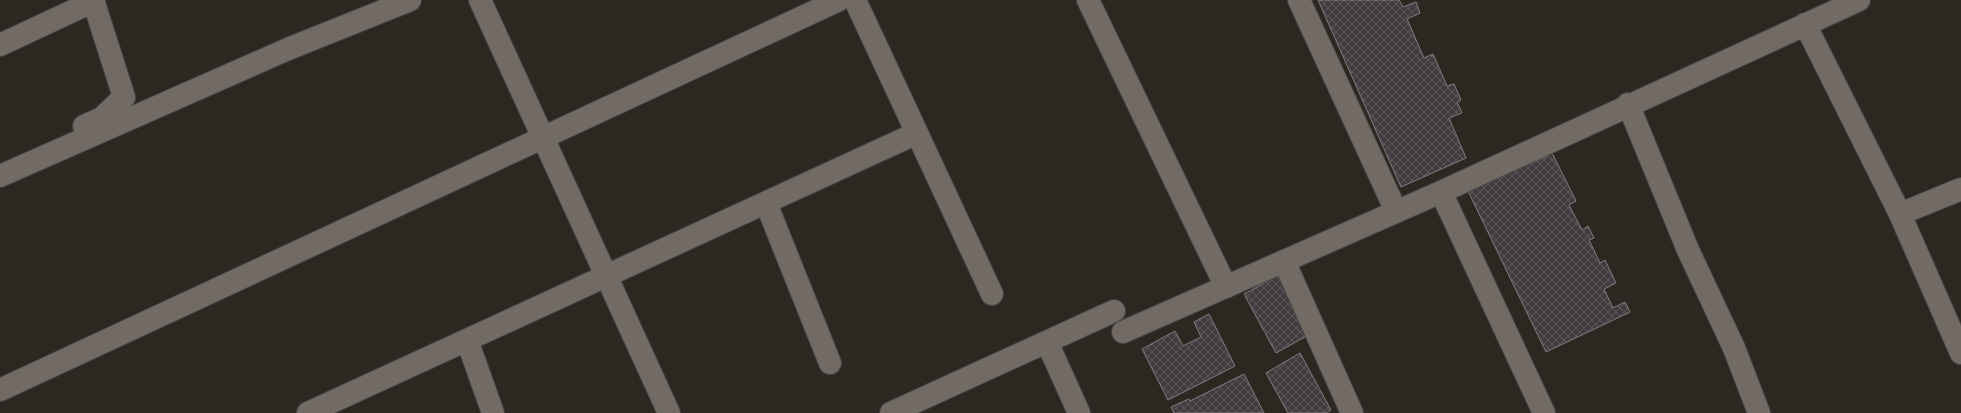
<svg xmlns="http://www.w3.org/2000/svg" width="1961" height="413" viewBox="0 0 1961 413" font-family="Commissioner,sans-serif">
<defs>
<pattern id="building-cross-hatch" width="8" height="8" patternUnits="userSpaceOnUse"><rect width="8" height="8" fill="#433b3f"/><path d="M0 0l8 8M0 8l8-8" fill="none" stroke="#5f585b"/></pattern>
</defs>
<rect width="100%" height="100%" fill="#2d2722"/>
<path fill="url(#building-cross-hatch)" stroke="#857c81" d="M 1318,0 L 1399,0 L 1403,7 L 1416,2 L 1420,13 L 1407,19 L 1424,58 L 1433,54 L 1447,86 L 1454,84 L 1461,100 L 1457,102 L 1462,113 L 1449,118 L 1466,158 L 1401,187 Z
M 1551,151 L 1576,201 L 1569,205 L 1582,230 L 1588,226 L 1594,238 L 1589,240 L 1600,263 L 1605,260 L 1616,283 L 1604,289 L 1613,308 L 1625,302 L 1630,312 L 1546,352 L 1468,191 L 1531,161 L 1532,163 L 1546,157 L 1545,154 Z
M 1279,275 L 1312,333 L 1276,353 L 1244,294 Z
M 1209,314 L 1235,366 L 1168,400 L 1142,349 L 1175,331 L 1183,346 L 1201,337 L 1194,322 Z
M 1300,353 L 1331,410 L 1326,413 L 1288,413 L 1266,373 Z
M 1244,374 L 1264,413 L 1174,413 L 1171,407 L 1189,399 L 1190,401 Z"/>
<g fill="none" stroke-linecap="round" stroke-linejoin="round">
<defs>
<path id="minor" d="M 480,0 L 669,413
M 855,0 L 992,294
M 1088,0 L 1226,287
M 1299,0 L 1396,211
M 1805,24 L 1900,214 L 1961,353
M 0,45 L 94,1
M 1628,104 L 1688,250 L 1734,348 L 1759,413
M 84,126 L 102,118 L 124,97 L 93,0
M 0,176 L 288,49 L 410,0
M 1441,192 L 1859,0
M 766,203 L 830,363
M 1900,214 L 1961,189
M 1284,261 L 1352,413
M 1123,332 L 1441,192 L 1544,413
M 467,340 L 493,413
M 1047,342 L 1079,413
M 0,390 L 839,0
M 308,413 L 917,133
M 891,413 L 1114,311"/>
</defs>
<use href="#minor" stroke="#4a4541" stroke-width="24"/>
<use href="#minor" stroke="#726b65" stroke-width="22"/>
</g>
</svg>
